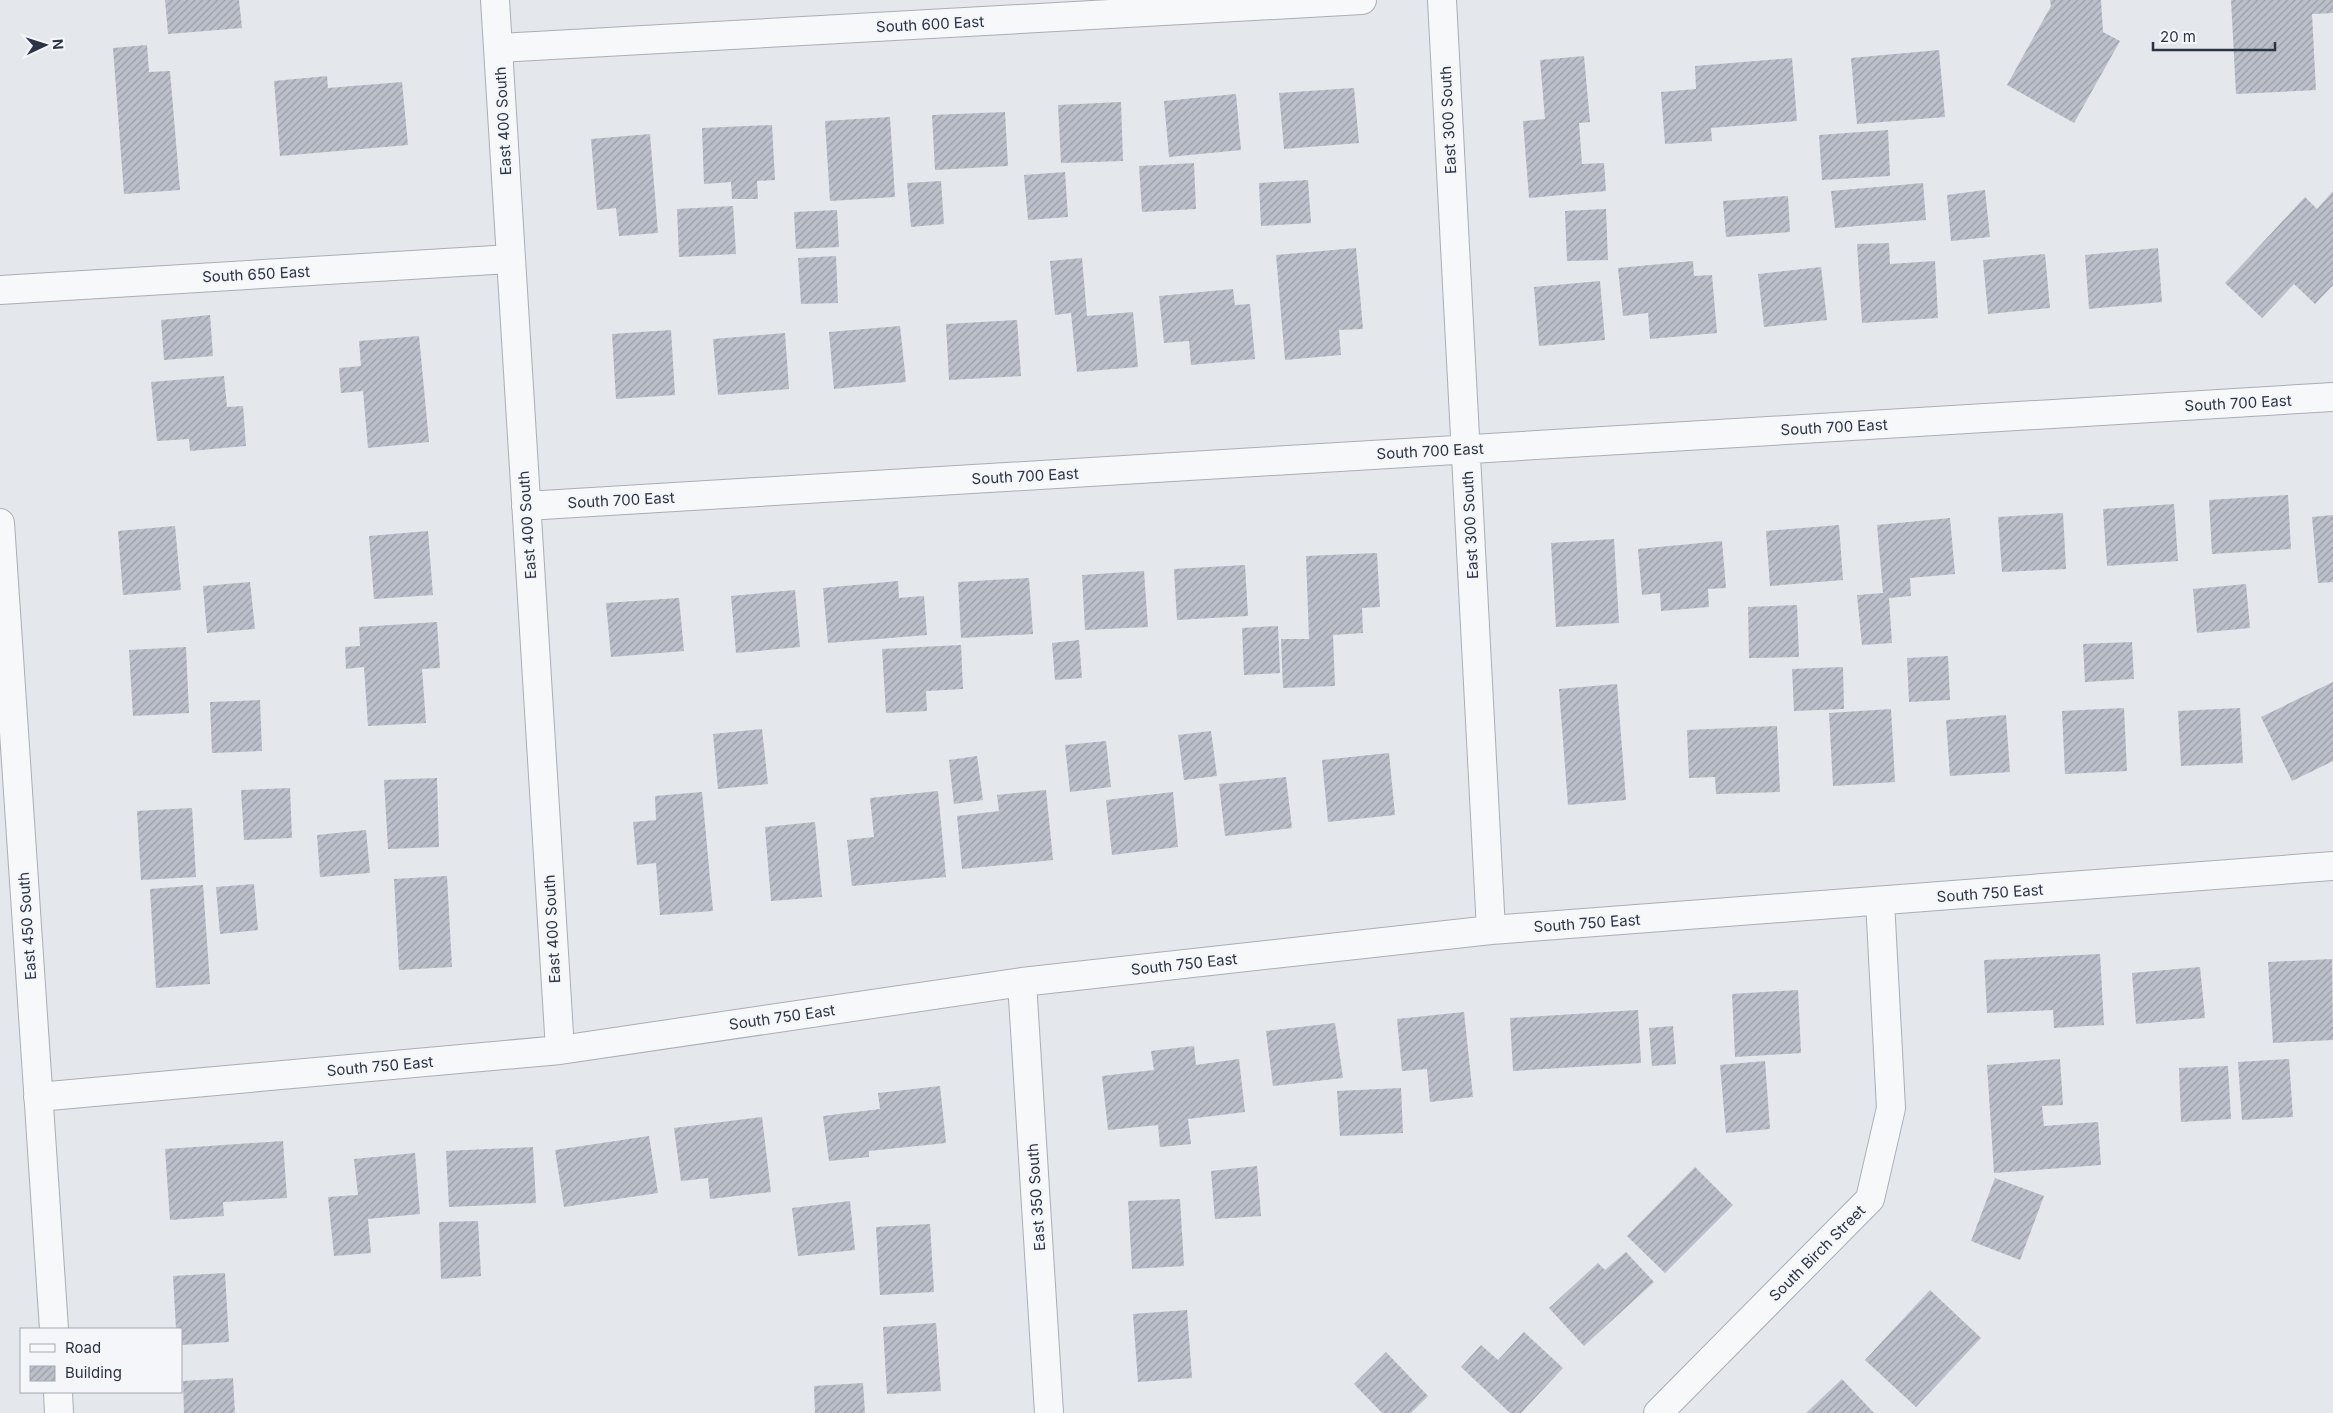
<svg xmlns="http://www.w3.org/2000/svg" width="2333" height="1413" viewBox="0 0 2333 1413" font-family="Inter,sans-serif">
<defs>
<pattern id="building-hatch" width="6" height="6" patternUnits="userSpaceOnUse" patternTransform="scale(1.25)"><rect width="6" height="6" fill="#bbc0ca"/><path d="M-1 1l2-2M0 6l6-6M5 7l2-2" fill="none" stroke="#989da6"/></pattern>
</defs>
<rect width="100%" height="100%" fill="#e4e7ec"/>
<path fill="url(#building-hatch)" d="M 165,0 L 239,0 L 242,28 L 168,34 Z
M 2050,0 L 2101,0 L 2103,32 L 2120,41 L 2074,123 L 2007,85 L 2051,6 Z
M 2231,0 L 2333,0 L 2333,13 L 2312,14 L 2316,90 L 2236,94 Z
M 147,45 L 149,72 L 170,71 L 180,190 L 124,194 L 113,48 Z
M 1939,50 L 1945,117 L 1857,124 L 1851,58 Z
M 1584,56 L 1590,122 L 1579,123 L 1582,164 L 1604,163 L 1606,191 L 1529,198 L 1523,121 L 1545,119 L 1540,60 Z
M 1792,58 L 1797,121 L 1711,128 L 1712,141 L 1665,144 L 1661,92 L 1696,89 L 1695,66 Z
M 327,76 L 328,88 L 402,82 L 408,145 L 280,156 L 274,81 Z
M 1354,88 L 1359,143 L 1284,149 L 1279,93 Z
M 1236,94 L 1241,150 L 1169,157 L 1164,101 Z
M 1121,102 L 1123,161 L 1061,163 L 1058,105 Z
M 1005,112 L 1008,166 L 935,170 L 932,115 Z
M 890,117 L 895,197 L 830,201 L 825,121 Z
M 772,125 L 775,180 L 757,181 L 758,199 L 732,199 L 731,182 L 704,184 L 702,128 Z
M 1888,130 L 1890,176 L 1822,180 L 1819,135 Z
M 650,134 L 658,233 L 619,236 L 616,208 L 597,210 L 591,139 Z
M 1194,163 L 1196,209 L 1142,212 L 1139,166 Z
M 1065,172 L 1068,217 L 1028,220 L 1024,175 Z
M 1308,180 L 1311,223 L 1261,226 L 1259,183 Z
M 941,181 L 944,224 L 911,227 L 907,183 Z
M 1923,183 L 1926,220 L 1835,228 L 1831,191 Z
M 1985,190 L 1990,237 L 1951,241 L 1947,195 Z
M 2333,191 L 2333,285 L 2315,304 L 2294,284 L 2262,318 L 2225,283 L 2305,197 L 2317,209 Z
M 1788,196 L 1790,232 L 1726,237 L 1723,201 Z
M 733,206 L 736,254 L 679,257 L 677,209 Z
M 1606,209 L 1608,260 L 1567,261 L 1565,211 Z
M 837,210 L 839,247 L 796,249 L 794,212 Z
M 1889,243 L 1890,264 L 1935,261 L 1938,318 L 1862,323 L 1857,244 Z
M 1356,248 L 1363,329 L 1339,330 L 1341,355 L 1285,360 L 1276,255 Z
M 2158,248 L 2162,302 L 2089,309 L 2085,255 Z
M 2045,254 L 2050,308 L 1988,314 L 1983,260 Z
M 836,256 L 838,303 L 801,304 L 798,258 Z
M 1082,258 L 1087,316 L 1133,312 L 1138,367 L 1077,372 L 1071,313 L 1055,315 L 1050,261 Z
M 1693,261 L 1694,276 L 1712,275 L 1717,333 L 1650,339 L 1648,313 L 1623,316 L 1618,268 Z
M 1821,267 L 1827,320 L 1764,327 L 1758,274 Z
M 1600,281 L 1605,340 L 1539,346 L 1534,287 Z
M 1233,289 L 1235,305 L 1250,304 L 1255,359 L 1191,365 L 1189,341 L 1164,343 L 1159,296 Z
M 210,315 L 213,356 L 164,360 L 161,320 Z
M 1017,320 L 1021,376 L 949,380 L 946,324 Z
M 900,326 L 906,382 L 834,389 L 829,332 Z
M 671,330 L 675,395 L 616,399 L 612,334 Z
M 785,333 L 789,389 L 718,395 L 713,339 Z
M 419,336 L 429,442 L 368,448 L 363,391 L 341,393 L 339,368 L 361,366 L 359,341 Z
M 224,376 L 227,407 L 243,406 L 246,446 L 190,451 L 189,439 L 157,441 L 151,382 Z
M 2288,495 L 2291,549 L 2212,554 L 2209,500 Z
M 2174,504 L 2178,561 L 2107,566 L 2103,509 Z
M 2063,513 L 2066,569 L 2002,572 L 1998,517 Z
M 2333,515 L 2333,582 L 2318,583 L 2312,517 Z
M 1950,518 L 1955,574 L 1910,578 L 1911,596 L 1889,598 L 1892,643 L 1862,645 L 1857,595 L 1883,593 L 1877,525 Z
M 1839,525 L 1843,580 L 1770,586 L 1766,531 Z
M 175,526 L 181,590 L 123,595 L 118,531 Z
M 428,531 L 433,595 L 374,599 L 369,536 Z
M 1614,539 L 1619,623 L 1556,627 L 1551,543 Z
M 1722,541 L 1726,588 L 1708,589 L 1709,607 L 1661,611 L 1660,593 L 1642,595 L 1638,549 Z
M 1377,553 L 1380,607 L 1362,608 L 1363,633 L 1333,635 L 1335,686 L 1283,688 L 1281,639 L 1309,639 L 1306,556 Z
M 1245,565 L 1248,616 L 1177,620 L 1174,569 Z
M 1144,571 L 1148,627 L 1085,630 L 1082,575 Z
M 1029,578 L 1033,634 L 961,638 L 958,582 Z
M 898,581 L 899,598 L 924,596 L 927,635 L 828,643 L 823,588 Z
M 250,582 L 255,629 L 207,633 L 203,586 Z
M 2246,584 L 2250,628 L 2197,633 L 2193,589 Z
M 795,590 L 800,647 L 736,653 L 731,596 Z
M 679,598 L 684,651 L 611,657 L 606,603 Z
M 1797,605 L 1799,657 L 1749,658 L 1748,607 Z
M 437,622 L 440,668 L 422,669 L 426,723 L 368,726 L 364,667 L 346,669 L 345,647 L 360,646 L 359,627 Z
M 1278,626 L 1280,673 L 1244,675 L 1242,628 Z
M 1079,640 L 1082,678 L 1055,680 L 1052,643 Z
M 2132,642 L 2134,679 L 2085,682 L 2083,644 Z
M 961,645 L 963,689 L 926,691 L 927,711 L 886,713 L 882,649 Z
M 186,647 L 189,713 L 133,716 L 129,650 Z
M 1948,656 L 1950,700 L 1909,702 L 1907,658 Z
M 1843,667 L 1844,709 L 1794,711 L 1792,669 Z
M 2333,682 L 2333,761 L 2292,781 L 2261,717 Z
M 1617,684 L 1626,800 L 1568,805 L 1559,689 Z
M 260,700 L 262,751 L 212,753 L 210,702 Z
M 2124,708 L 2127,771 L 2065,774 L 2062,711 Z
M 2240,708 L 2243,763 L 2181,766 L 2178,711 Z
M 1891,709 L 1895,782 L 1833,786 L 1829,713 Z
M 2006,715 L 2010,772 L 1950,776 L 1946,720 Z
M 1777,726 L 1780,792 L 1716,794 L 1715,777 L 1689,778 L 1687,730 Z
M 762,729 L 768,784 L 718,789 L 713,734 Z
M 1211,731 L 1217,776 L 1184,780 L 1178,735 Z
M 1106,741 L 1111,787 L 1070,792 L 1065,745 Z
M 1389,753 L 1395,815 L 1328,822 L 1322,760 Z
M 977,756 L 983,800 L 954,804 L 949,760 Z
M 1286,777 L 1292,828 L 1225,836 L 1219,784 Z
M 437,778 L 439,847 L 388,849 L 384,780 Z
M 290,788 L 292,838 L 244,840 L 241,790 Z
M 1046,790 L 1053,860 L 962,869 L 957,816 L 999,811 L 997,795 Z
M 938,791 L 946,877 L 852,886 L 847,840 L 874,837 L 870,798 Z
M 702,792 L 713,911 L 660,915 L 656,863 L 637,865 L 633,822 L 656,820 L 655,796 Z
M 1173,792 L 1178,847 L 1112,855 L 1106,800 Z
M 192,808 L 196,877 L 141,880 L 137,811 Z
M 815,822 L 822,897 L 771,901 L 765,827 Z
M 366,830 L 370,873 L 320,877 L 317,835 Z
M 447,876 L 452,967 L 399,970 L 394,879 Z
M 254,884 L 258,930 L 220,934 L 216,887 Z
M 203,885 L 210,984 L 156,988 L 150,889 Z
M 2100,954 L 2104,1025 L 2054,1028 L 2053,1010 L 1987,1013 L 1984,960 Z
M 2332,959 L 2333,1040 L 2273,1043 L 2268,962 Z
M 2200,967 L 2205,1018 L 2136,1024 L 2132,973 Z
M 1798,990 L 1801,1053 L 1735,1057 L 1732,994 Z
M 1638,1010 L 1641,1063 L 1513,1071 L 1510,1018 Z
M 1464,1012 L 1473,1097 L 1430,1102 L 1427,1069 L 1402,1071 L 1397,1019 Z
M 1335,1023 L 1343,1078 L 1273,1086 L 1266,1031 Z
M 1673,1026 L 1676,1064 L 1652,1066 L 1649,1028 Z
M 1194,1046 L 1196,1065 L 1239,1059 L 1245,1112 L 1188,1119 L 1191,1144 L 1160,1147 L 1158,1125 L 1108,1130 L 1102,1076 L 1154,1070 L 1151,1051 Z
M 2060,1059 L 2063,1105 L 2042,1106 L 2044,1126 L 2098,1122 L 2101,1165 L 1994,1173 L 1987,1065 Z
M 2289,1059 L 2293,1117 L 2242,1120 L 2238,1062 Z
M 1765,1061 L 1770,1129 L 1726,1133 L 1720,1065 Z
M 2228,1066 L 2231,1119 L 2181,1122 L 2179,1068 Z
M 940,1086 L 946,1143 L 869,1151 L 869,1157 L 829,1161 L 823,1116 L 880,1109 L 878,1093 Z
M 1401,1088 L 1403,1133 L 1340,1136 L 1337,1091 Z
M 762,1117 L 771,1192 L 710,1199 L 708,1178 L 681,1181 L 674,1128 Z
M 649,1136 L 658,1193 L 564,1207 L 555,1150 Z
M 283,1141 L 287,1198 L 223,1202 L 224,1216 L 170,1220 L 165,1149 Z
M 533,1147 L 536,1203 L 449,1207 L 446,1151 Z
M 415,1153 L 420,1214 L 368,1219 L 371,1253 L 334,1256 L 328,1197 L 358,1195 L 354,1159 Z
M 1257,1166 L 1261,1216 L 1215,1219 L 1211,1171 Z
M 1695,1167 L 1733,1205 L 1665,1273 L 1627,1236 Z
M 1995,1178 L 2044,1196 L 2020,1260 L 1971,1241 Z
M 1180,1199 L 1184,1266 L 1132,1269 L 1128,1201 Z
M 850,1201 L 855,1250 L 798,1256 L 792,1208 Z
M 478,1221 L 481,1276 L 441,1279 L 439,1222 Z
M 930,1224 L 934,1292 L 880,1295 L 876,1227 Z
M 1626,1252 L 1654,1282 L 1584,1346 L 1549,1308 L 1598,1263 L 1605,1270 Z
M 225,1273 L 229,1342 L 181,1345 L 181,1329 L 176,1329 L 173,1276 Z
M 1930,1290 L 1981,1338 L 1916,1407 L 1865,1360 Z
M 1187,1310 L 1192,1378 L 1138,1382 L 1133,1314 Z
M 936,1323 L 941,1391 L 887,1394 L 883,1327 Z
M 1524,1332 L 1563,1368 L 1521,1413 L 1510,1413 L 1461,1367 L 1481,1345 L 1498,1360 Z
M 1386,1352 L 1428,1396 L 1411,1413 L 1382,1413 L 1354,1384 Z
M 233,1378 L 235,1413 L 184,1413 L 183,1381 Z
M 1842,1379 L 1874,1413 L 1806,1413 Z
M 863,1383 L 865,1413 L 815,1413 L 814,1386 Z"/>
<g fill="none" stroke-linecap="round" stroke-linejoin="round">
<defs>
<path id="minor" d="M 495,0 L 560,1050
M 1442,0 L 1491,930
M 498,48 L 1362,0
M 0,290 L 511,259
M 526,506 L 2333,397
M 0,523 L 54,1329
M 1022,982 L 1049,1413
M 38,1097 L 560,1050 L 1022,982 L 1491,930 L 2333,866
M 58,1392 L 59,1413
M 1658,1413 L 1870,1199 L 1891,1108 L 1880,901"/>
</defs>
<use href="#minor" stroke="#a9aeb7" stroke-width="30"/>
<use href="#minor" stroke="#f7f8fa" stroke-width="28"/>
</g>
<g text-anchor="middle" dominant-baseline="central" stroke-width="4" stroke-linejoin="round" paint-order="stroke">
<g font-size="15" fill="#2b3445" stroke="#f4f6f9">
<text transform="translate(930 24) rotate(-3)">South 600 East</text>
<text transform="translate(1448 120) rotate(-93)">East 300 South</text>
<text transform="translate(503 121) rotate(-93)">East 400 South</text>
<text transform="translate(256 274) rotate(-3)">South 650 East</text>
<text transform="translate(2238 403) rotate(-3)">South 700 East</text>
<text transform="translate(1834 427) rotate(-3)">South 700 East</text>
<text transform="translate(1430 451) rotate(-3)">South 700 East</text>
<text transform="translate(1025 476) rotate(-3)">South 700 East</text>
<text transform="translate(621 500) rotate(-3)">South 700 East</text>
<text transform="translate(527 525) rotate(-94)">East 400 South</text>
<text transform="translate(1470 525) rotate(-93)">East 300 South</text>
<text transform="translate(1990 893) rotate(-4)">South 750 East</text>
<text transform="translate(1587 923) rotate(-4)">South 750 East</text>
<text transform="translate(27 926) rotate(-94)">East 450 South</text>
<text transform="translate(552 929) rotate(-93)">East 400 South</text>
<text transform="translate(1184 964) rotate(-6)">South 750 East</text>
<text transform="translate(782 1017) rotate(-8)">South 750 East</text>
<text transform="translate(380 1066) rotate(-5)">South 750 East</text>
<text transform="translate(1036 1197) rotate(-94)">East 350 South</text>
<text transform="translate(1817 1253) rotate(-45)">South Birch Street</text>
</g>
</g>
<rect x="20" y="1328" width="162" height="65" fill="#f4f6f9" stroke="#a4a8b1"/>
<rect x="30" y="1344" width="25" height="8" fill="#f7f8fa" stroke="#a4a8b1"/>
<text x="65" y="1353" font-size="15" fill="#2b3445">Road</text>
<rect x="30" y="1366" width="25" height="15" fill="url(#building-hatch)" stroke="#a4a8b1"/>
<text x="65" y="1378" font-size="15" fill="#2b3445">Building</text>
<g transform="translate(45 45) rotate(86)" stroke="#f4f6f9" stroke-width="4" paint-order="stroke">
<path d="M0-4L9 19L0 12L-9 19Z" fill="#2b3445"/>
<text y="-8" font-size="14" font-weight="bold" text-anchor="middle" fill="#2b3445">N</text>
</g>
<path d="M2153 42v8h122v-8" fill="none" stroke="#2b3445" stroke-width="2.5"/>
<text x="2160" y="42" font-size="15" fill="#2b3445" stroke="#f4f6f9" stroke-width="4" paint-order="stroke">20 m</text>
</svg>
